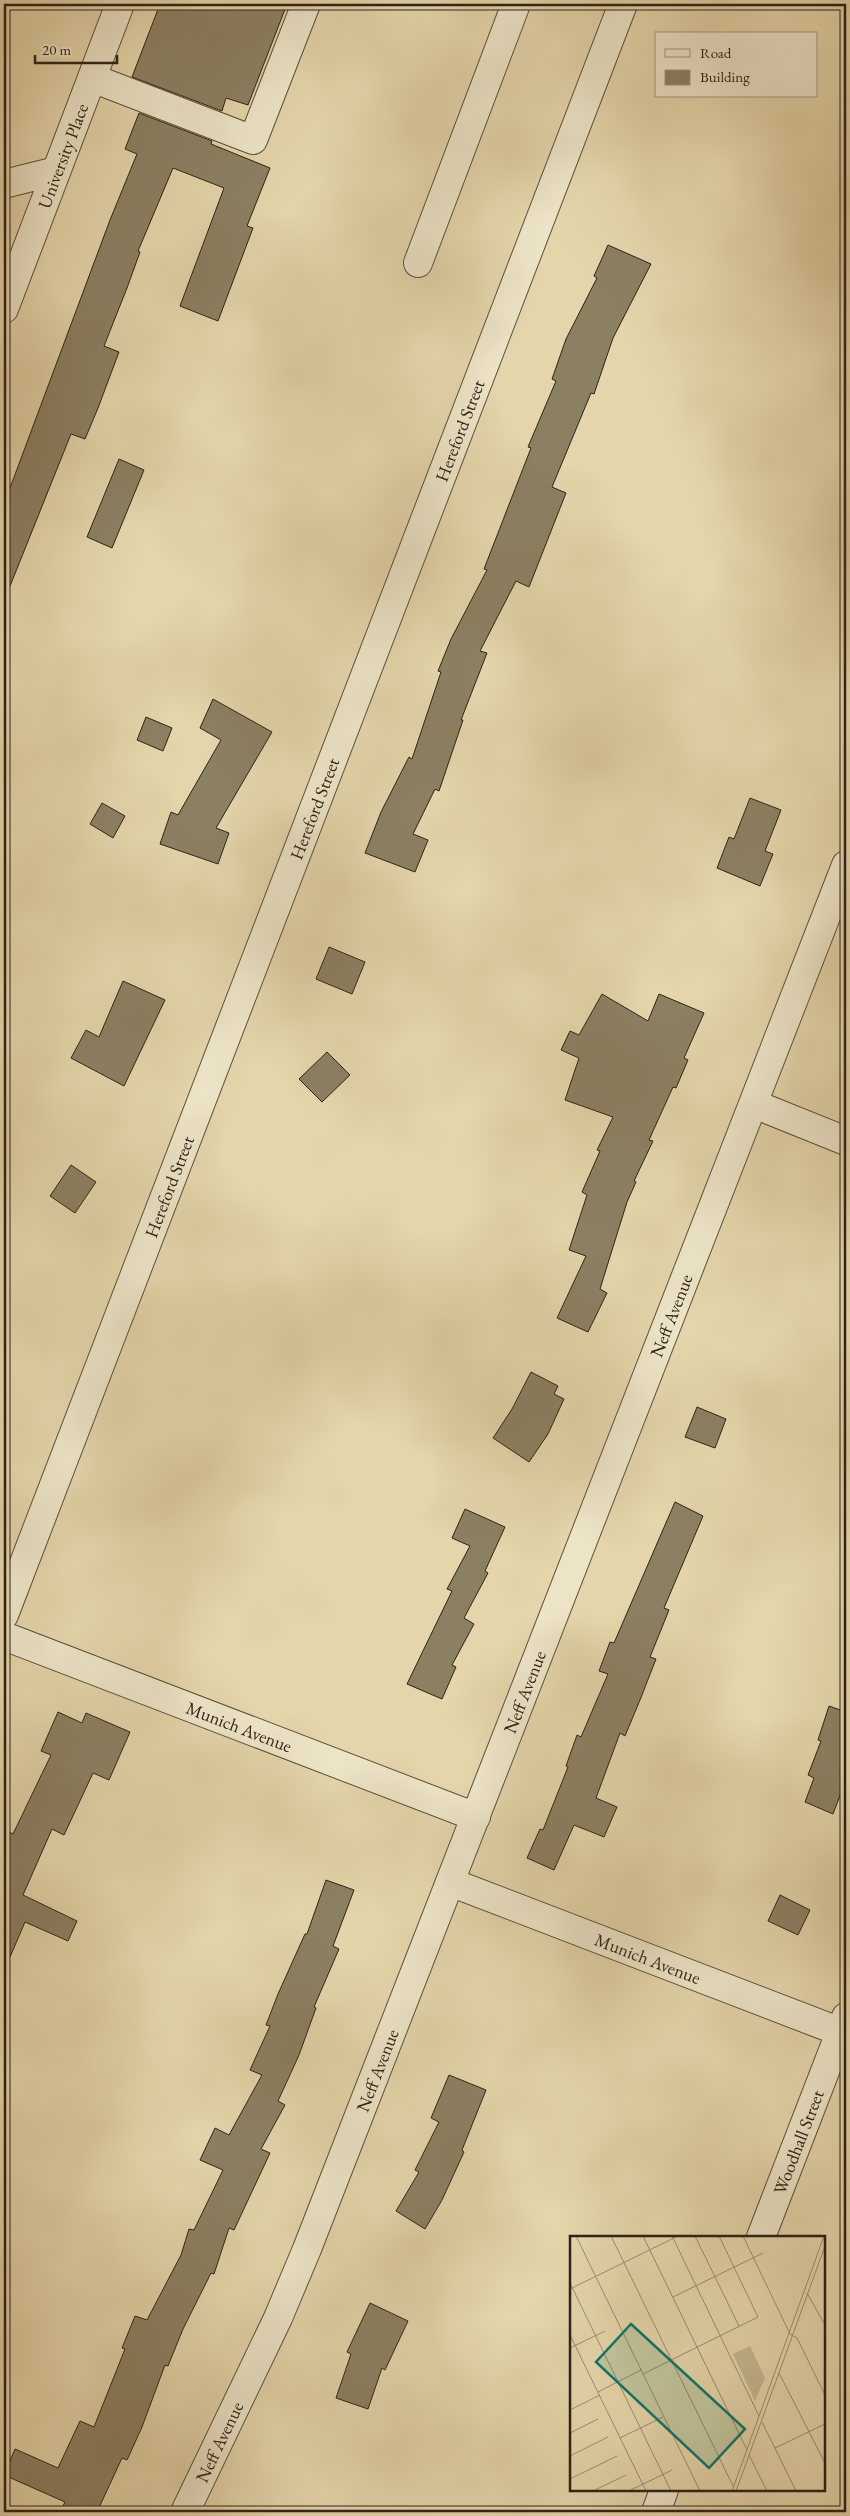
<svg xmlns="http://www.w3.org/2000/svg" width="850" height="2516" viewBox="0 0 850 2516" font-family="'EB Garamond',serif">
<rect width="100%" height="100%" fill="#e4d5aa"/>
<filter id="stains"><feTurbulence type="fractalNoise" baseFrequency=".004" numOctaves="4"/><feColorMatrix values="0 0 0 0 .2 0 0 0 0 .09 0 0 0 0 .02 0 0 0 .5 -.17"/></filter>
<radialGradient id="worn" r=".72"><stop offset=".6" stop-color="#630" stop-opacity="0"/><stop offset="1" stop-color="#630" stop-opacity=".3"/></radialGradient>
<path fill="#8c8063" stroke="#2d2317" d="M 160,4 L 287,4 L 248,105 L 226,98 L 222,111 L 132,77 Z
M 139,113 L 212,141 L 211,144 L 270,168 L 247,226 L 253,228 L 218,321 L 180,306 L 224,188 L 173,168 L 138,251 L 140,252 L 127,288 L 104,346 L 119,352 L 98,408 L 85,439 L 71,434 L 4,601 L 4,504 L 110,220 L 137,154 L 125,149 Z
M 608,245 L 651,264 L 613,338 L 594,394 L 591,393 L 552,487 L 566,493 L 529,587 L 516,581 L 480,651 L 487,653 L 461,720 L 463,720 L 439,791 L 435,789 L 413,834 L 428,840 L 415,872 L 365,853 L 381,812 L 409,757 L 412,759 L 441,672 L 438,671 L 451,639 L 487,570 L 484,569 L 531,448 L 528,447 L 556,381 L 552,379 L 566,339 L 597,278 L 594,276 Z
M 119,459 L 144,470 L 112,548 L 87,537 Z
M 213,699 L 272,732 L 216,828 L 229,833 L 218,864 L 160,844 L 171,812 L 178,815 L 221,740 L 200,728 Z
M 146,717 L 172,728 L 163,751 L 137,740 Z
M 750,798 L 781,810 L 765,851 L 773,854 L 760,886 L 717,868 L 729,837 L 734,839 Z
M 102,803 L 125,816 L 113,838 L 90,824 Z
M 329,947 L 365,962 L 352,994 L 316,979 Z
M 123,981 L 165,1000 L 124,1086 L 71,1058 L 86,1030 L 99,1037 Z
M 602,994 L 648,1021 L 659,994 L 704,1013 L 684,1058 L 688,1060 L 676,1088 L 673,1087 L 649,1140 L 653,1141 L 634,1181 L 636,1182 L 627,1202 L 600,1289 L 607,1293 L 588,1332 L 557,1318 L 586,1256 L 569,1250 L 587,1195 L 582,1192 L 600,1151 L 597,1150 L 613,1117 L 565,1100 L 579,1058 L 561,1050 L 570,1031 L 579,1035 Z
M 327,1052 L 350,1075 L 322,1102 L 299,1079 Z
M 71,1165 L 96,1182 L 75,1213 L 50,1196 Z
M 531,1372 L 558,1386 L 554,1394 L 564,1399 L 548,1434 L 529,1462 L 493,1438 L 512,1409 Z
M 697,1407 L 726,1419 L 715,1448 L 685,1437 Z
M 675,1502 L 703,1516 L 664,1608 L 669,1610 L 650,1657 L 656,1659 L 640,1700 L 625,1736 L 620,1733 L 596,1798 L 617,1807 L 604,1837 L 574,1825 L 554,1870 L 527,1858 L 540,1829 L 543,1830 L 568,1767 L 566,1766 L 577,1735 L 581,1737 L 608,1674 L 599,1671 L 610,1642 L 614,1643 Z
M 465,1509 L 505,1527 L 485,1571 L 488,1573 L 464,1618 L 474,1624 L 452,1665 L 456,1667 L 442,1699 L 407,1684 L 452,1591 L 447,1589 L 470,1546 L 452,1538 Z
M 829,1706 L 846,1712 L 846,1780 L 833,1814 L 805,1802 L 814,1778 L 808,1775 L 821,1741 L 818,1740 Z
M 58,1712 L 82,1723 L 86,1713 L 130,1732 L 109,1780 L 93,1773 L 64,1835 L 52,1829 L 23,1895 L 77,1921 L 68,1941 L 25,1922 L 4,1971 L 4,1829 L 13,1834 L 51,1755 L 41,1751 Z
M 326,1880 L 354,1890 L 333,1946 L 339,1949 L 314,2007 L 316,2008 L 299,2055 L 278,2101 L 285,2105 L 261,2149 L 270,2153 L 234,2230 L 229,2228 L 214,2274 L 211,2273 L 183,2329 L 168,2366 L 165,2365 L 142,2427 L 127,2460 L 122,2458 L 97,2512 L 60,2512 L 65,2502 L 4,2475 L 15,2449 L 58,2468 L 80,2421 L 94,2427 L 125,2349 L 122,2348 L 135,2316 L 147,2320 L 181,2255 L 189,2229 L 194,2230 L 223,2170 L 200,2160 L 215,2128 L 229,2135 L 262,2075 L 250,2070 L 270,2026 L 266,2025 L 278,1994 L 305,1934 L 307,1934 Z
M 780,1895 L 810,1910 L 798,1935 L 768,1921 Z
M 449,2075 L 486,2090 L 462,2150 L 464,2152 L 442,2200 L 425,2229 L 396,2211 L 419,2172 L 415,2170 L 439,2122 L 431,2118 Z
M 370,2303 L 408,2321 L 385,2370 L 382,2368 L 368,2409 L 336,2398 L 351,2354 L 347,2352 Z"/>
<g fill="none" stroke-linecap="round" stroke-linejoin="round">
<defs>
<g id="minor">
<path d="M 92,78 L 253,140 L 306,4"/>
<path d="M 4,184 L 56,171"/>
<path d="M 418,263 L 516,4"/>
<path id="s1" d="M 4,309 L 120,4"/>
<path d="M 754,1104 L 846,1141"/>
<path id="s2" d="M 4,1615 L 623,4"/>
<path id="s3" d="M 4,1636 L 476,1817"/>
<path id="s4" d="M 450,1882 L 846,2034"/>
<path id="s5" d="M 761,2237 L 846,2017"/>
<path id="s6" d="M 185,2512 L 278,2318 L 307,2249 L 846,865"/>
<path d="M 656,2512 L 664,2490"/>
</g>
</defs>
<use href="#minor" stroke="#5b503c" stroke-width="30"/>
<use href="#minor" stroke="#ede4c8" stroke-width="28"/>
</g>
<g text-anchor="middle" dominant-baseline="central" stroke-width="4" stroke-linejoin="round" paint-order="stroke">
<g font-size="18" fill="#2d2317" stroke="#ede4c8">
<text stroke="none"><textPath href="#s1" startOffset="164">University Place</textPath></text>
<text stroke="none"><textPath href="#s2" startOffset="1269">Hereford Street</textPath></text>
<text stroke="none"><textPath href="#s2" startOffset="864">Hereford Street</textPath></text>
<text stroke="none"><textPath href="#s2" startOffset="459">Hereford Street</textPath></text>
<text stroke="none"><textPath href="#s6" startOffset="1292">Neff Avenue</textPath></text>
<text stroke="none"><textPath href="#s6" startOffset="888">Neff Avenue</textPath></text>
<text stroke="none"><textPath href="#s3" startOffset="252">Munich Avenue</textPath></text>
<text stroke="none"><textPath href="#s4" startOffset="212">Munich Avenue</textPath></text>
<text stroke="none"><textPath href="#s6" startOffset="482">Neff Avenue</textPath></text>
<text stroke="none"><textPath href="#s5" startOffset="102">Woodhall Street</textPath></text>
<text stroke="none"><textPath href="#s6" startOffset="78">Neff Avenue</textPath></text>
</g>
</g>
<g transform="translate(570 2236)">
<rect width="255" height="255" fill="#e4d5aa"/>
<path d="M 180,110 L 195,142 L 185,165 L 163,118 Z" fill="#c5b791"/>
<path fill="none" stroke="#9b8e6f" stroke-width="1" d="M 6,0 L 130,255M 41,0 L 164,252M 73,0 L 177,214M 102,0 L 189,180M 125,0 L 169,90M 173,0 L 220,98 L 227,102 L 255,159M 0,47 L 101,255M 0,53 L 108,0M 237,57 L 255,89M 103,61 L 193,17M 0,99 L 76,255M 0,112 L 35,95M 209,137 L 255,227M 73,138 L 188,81 L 149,0M 28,156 L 71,134M 0,174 L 30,159M 192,186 L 226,255M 0,197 L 28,183M 50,202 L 93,181M 205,212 L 255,188M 179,219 L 197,255M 0,220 L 38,201M 0,243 L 47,220M 23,255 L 56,239M 59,255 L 102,234M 162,255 L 254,0M 166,255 L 255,10"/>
<path fill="#0f766e" fill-opacity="0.15" stroke="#0f766e" stroke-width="2.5" d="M 61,88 L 175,193 L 139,232 L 26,126 Z"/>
<rect width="255" height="255" fill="none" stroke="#2d2317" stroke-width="2.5"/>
</g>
<rect width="850" height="2516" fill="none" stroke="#e4d5aa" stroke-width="20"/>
<rect x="5" y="5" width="840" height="2506" fill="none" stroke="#2d2317" stroke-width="2.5"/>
<rect x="10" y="10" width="830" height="2496" fill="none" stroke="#2d2317"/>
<rect x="655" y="32" width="162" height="65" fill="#ede4c8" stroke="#a09781"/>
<rect x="665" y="49" width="25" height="8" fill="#ede4c8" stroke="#a09781"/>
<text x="700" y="58" font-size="15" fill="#2d2317">Road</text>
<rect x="665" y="70" width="25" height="15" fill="#8c8063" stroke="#a09781"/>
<text x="700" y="82" font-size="15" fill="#2d2317">Building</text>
<path d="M35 55v8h82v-8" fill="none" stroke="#2d2317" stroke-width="2.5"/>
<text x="42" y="55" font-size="15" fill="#2d2317" stroke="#ede4c8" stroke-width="4" paint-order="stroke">20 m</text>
<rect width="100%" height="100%" filter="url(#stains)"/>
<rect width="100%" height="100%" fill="url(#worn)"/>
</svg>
